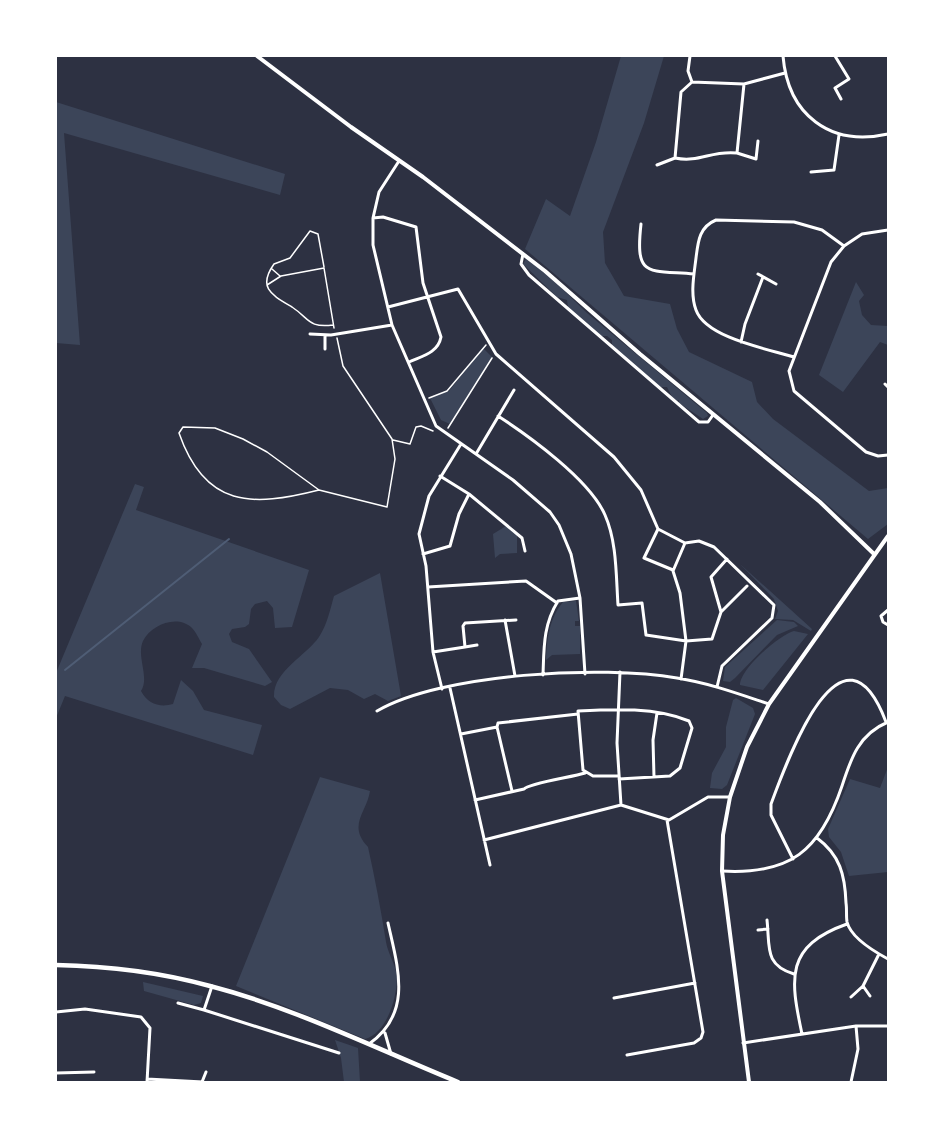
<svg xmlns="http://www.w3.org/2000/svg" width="944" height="1138" viewBox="0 0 944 1138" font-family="Georgia,serif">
<rect width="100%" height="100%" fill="#2d3142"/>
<path fill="#3c4559" d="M 621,56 L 664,56 L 644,123 L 603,232 L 605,263 L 624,296 L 670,304 L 677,329 L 689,352 L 752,382 L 757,402 L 773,419 L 869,491 L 888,488 L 888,524 L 868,539 L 525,249 L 546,199 L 570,216 L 596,142 Z
M 56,102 L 285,174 L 280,195 L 64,133 L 80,345 L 56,343 Z
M 526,259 L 545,272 L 587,313 L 707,413 L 708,416 L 703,419 L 679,403 L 679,400 L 677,401 L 672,397 L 667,387 L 660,387 L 612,346 L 612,340 L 607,336 L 600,336 L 568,307 L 567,300 L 557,297 L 523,264 Z
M 856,282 L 864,295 L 859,301 L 862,315 L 871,325 L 888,326 L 888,345 L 880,342 L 843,392 L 819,375 Z
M 483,348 L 492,357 L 450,424 L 441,420 L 430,398 L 449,391 Z
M 135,484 L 144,487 L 136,510 L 309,570 L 292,627 L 275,628 L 273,608 L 267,601 L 255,604 L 251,609 L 249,624 L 245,627 L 232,629 L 229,634 L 232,642 L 249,649 L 272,682 L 265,686 L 204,668 L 192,668 L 202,644 C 199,639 196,632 192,628 C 177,614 151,625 143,641 C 136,657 150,677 141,691 C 148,704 160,708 173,704 L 181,680 L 193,691 L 204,710 L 262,725 L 253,755 L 65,696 L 56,718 L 56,673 Z
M 506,526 L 517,534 L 517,553 L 500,554 L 495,558 L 493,534 Z
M 740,564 L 812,629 L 811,631 L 793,620 L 775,619 L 778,611 L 774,599 Z
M 380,573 L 401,696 L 388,701 L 375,694 L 364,699 L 348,690 L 330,688 L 290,709 L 281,705 L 274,697 C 273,671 306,656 319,637 C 327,625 330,610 334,596 Z
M 576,601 L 579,621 L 575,621 L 575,626 L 580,626 L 580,654 L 552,655 L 546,660 C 547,639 549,619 563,602 Z
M 777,620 L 794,622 L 798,626 L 777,635 L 735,678 L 730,682 L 723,681 L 725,667 Z
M 794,631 L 808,634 L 763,690 L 740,685 C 740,669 779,635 794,631 Z
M 736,698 L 753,708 L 755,714 L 727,785 L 722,789 L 710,788 L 712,773 L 726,747 L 726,727 L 733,700 Z
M 888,767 L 888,872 L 849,876 L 841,852 L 829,837 L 828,829 L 850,779 L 880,788 Z
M 320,777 L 370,791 C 367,812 347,825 368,847 C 375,879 381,910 386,942 C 388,954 396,965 397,977 C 397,998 387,1033 365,1039 L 236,986 Z
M 143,982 L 203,996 L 201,1003 L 194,1005 L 144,991 Z
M 335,1040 L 358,1048 L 360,1082 L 344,1082 L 341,1058 Z"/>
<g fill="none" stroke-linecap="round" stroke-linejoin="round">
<path stroke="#4f5d75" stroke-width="2" d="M 65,670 L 229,539"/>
<path stroke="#fff" stroke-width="1.5" d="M 324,267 L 318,234 L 310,231 L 290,258 L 274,264 C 257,288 272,295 292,307 C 310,319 308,328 333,325
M 272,269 L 280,276
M 267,285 L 281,276 L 324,268 L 334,328
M 429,398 L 447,391 L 486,345
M 448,428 L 492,358
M 393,440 L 410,444 L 416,427 L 421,426 L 433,431
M 319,490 C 252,507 205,508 179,433 L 183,427 L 215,428 L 243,439 L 267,452 L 319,490 L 387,507 L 395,459 L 392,439 L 343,366 L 337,338"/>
<path stroke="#fff" stroke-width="3" d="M 690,56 L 688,71 L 692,82
M 783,56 C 788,115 830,147 888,134
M 835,56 L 849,79 L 835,88 L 841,99
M 744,84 L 737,153 C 711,150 700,163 675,158 L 681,92 L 692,82 L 744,84 L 785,73
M 737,153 L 756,159 L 758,141
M 399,161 L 379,192 L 373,218 L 373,245 L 392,325 L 436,426 L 513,480 L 550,512 L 559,525 L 571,554 L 580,598 L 585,674
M 657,165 L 675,158
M 811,172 L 834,170 L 839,135
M 373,218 L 383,217 L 416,227 L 423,283 L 441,337 C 438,353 422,356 409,362
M 641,224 C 635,278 647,270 694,274
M 888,230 L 862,234 L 844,246 L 831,262 L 789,371 L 794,391 L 866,452 L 878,456 L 888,455
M 523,254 L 521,264 L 529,275 L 699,422 L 708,422 L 713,415
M 758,274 L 776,284
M 388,307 L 458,289 L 496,354 L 614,457 L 641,490 L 658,529 L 685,543
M 310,334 L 331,335 L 392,325
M 325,336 L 325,349
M 741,342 L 745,324 L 763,277
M 794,357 C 768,349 706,338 696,310 C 690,294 694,275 696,258 C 698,242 699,227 716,220 L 794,222 L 822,230 L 844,246
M 885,384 L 888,387
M 498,416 C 529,436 590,480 605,515 C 617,542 616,576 618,605 L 642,603 L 646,635 L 686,641 L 712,639 L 721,612 L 711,577 L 727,559
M 476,454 L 514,390
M 440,476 L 469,494 L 522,538 L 525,551
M 658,529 L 644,558 L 673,570
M 685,543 L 699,541 L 714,547 L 774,605 L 772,618 L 722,666 L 717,687
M 423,554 L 450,546 L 459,514 L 469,494
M 428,587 L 526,581 L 557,603
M 888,610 L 881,616 L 883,622 L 888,625
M 721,612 L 747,586
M 505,620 L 515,676
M 465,647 L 477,645
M 433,652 L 465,647 L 463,626 L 465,623 L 516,620
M 620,672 L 617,743 L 621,805
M 543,675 C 544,648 543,625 558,601 L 580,598
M 681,679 L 686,641 L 680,593 L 673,571 L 685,543
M 450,688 L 490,865
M 442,689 L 433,652 L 426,566 L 419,534 L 429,496 L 461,444
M 377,711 C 442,673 603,665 677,678 C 709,683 739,694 769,704
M 497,727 L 512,791
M 461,734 L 497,727 L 498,723 L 578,714
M 619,776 L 593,776 L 583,770 L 578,711 C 614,709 656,707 689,721 L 692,728 L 680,768 L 670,776 L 619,779
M 654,777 L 653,740 L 657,713
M 475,800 L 524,789 C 529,783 573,777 585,773
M 817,838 C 840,855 845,875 846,903 C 847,909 846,916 847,922 C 851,938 875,952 888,959
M 484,840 L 621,805 L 669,820 L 708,797 L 730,797
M 793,859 L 771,815 L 771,804 C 787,761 842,607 886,722
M 722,871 C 790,875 820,851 842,786 C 851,758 859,734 888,722
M 767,920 C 770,947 764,965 794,974
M 758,930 L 768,929
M 212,986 L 204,1010 L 339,1053
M 863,986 L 870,996
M 851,997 L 863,986 L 879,954
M 614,998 L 695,983
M 178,1003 L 204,1010
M 56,1012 L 85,1009 L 141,1017 L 150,1028 L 147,1082
M 385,1033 L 391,1054
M 802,1034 C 790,978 785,946 847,924
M 743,1043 L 856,1026 L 888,1026
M 369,1044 C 413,1013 398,968 388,923
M 627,1055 L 694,1043 L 701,1038 L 703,1032 L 667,820
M 56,1073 L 94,1072
M 147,1079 L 203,1082
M 202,1082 L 206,1072
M 851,1082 L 858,1049 L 856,1026"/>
<path stroke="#fff" stroke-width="4" d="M 257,56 L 351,127 L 423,177 L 545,271 L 640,354 L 820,502 L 874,554
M 749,1082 L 722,871 L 723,835 L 730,797 L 747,747 L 769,704 L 888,536"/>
<path stroke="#fff" stroke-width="4.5" d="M 56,965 C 108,966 159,972 210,986 C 295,1008 377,1049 458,1082"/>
</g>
<rect width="944" height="1138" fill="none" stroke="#ffffff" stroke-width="114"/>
</svg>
